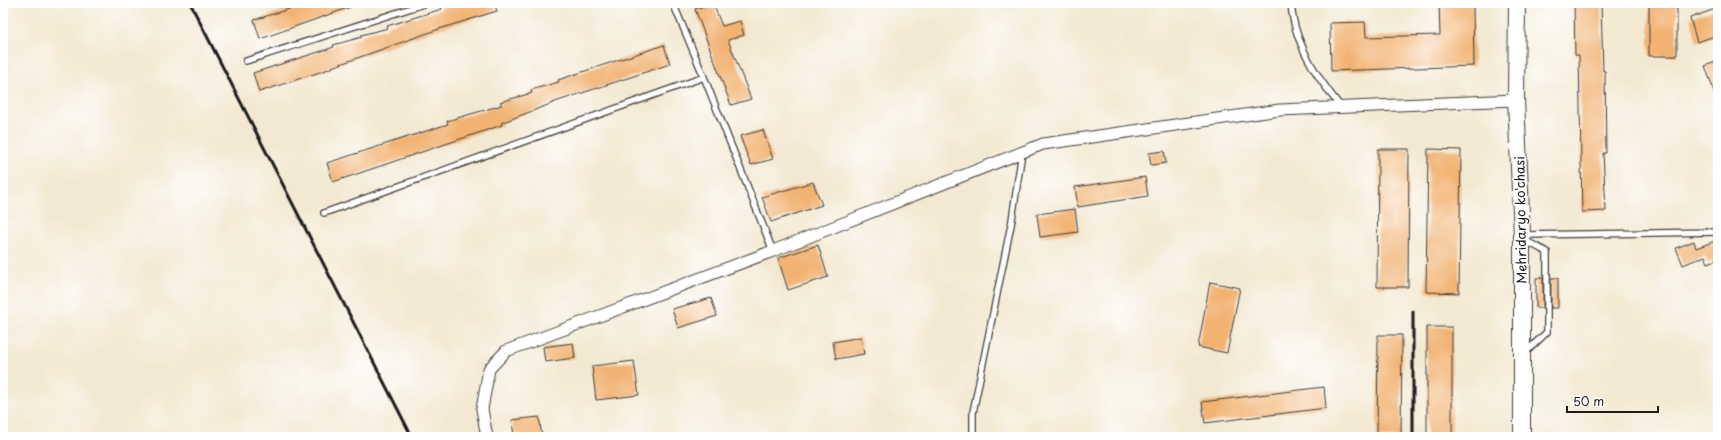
<svg xmlns="http://www.w3.org/2000/svg" width="1721" height="440" viewBox="0 0 1721 440" font-family="'Playpen Sans',sans-serif">
<rect width="100%" height="100%" fill="#fff"/>
<filter id="ink" filterUnits="userSpaceOnUse"><feTurbulence type="fractalNoise" baseFrequency=".025" numOctaves="2"/><feDisplacementMap in="SourceGraphic" scale="8" xChannelSelector="R" yChannelSelector="G"/><feConvolveMatrix kernelMatrix="1 2 1 2 8 2 1 2 1" color-interpolation-filters="sRGB"/></filter>
<filter id="wash" filterUnits="userSpaceOnUse"><feTurbulence type="fractalNoise" baseFrequency=".012" numOctaves="4" result="noise"/><feDisplacementMap in="SourceGraphic" scale="16" xChannelSelector="R" yChannelSelector="G"/><feGaussianBlur stdDeviation="0.9" result="paint"/><feColorMatrix in="noise" values="0 0 0 0 0 0 0 0 0 0 0 0 0 0 0 0 0 1.4 0 .05"/><feComposite in="paint" operator="in"/></filter>
<g filter="url(#wash)">
<rect width="100%" height="100%" fill="#f3e9d2"/>
<g id="blocks">
<path fill="#f2b372" d="M 308,3 L 356,3 L 356,5 L 260,39 L 254,20 Z
M 456,3 L 494,3 L 497,11 L 439,29 L 332,67 L 332,68 L 259,92 L 253,73 L 334,47 L 333,45 L 362,37 L 361,35 L 388,28 L 387,26 L 442,9 L 441,7 Z
M 713,3 L 722,26 L 740,21 L 744,35 L 728,40 L 751,99 L 731,105 L 695,9 Z
M 1439,3 L 1473,3 L 1474,66 L 1331,71 L 1330,23 L 1365,22 L 1366,37 L 1440,35 Z
M 1574,3 L 1601,3 L 1603,71 L 1605,71 L 1606,153 L 1603,153 L 1606,211 L 1582,212 L 1579,55 L 1575,55 Z
M 1649,3 L 1677,3 L 1677,56 L 1649,56 Z
M 1718,8 L 1718,35 L 1697,42 L 1690,18 Z
M 664,45 L 670,64 L 558,101 L 501,123 L 502,125 L 333,182 L 327,163 L 448,124 L 447,121 L 502,105 L 500,102 L 532,93 L 531,90 L 559,82 L 558,80 Z
M 1718,61 L 1718,99 L 1717,99 L 1705,66 Z
M 763,130 L 773,159 L 751,165 L 740,136 Z
M 1378,149 L 1409,149 L 1408,287 L 1377,287 Z
M 1428,149 L 1461,150 L 1459,293 L 1426,292 Z
M 1164,151 L 1166,163 L 1151,165 L 1149,153 Z
M 1145,177 L 1148,196 L 1078,207 L 1075,187 Z
M 813,182 L 822,205 L 771,222 L 762,197 Z
M 1075,209 L 1078,232 L 1040,237 L 1037,214 Z
M 1718,240 L 1718,259 L 1708,263 L 1705,256 L 1683,265 L 1676,248 L 1694,241 L 1696,248 Z
M 818,245 L 828,277 L 788,290 L 778,258 Z
M 1536,278 L 1543,278 L 1543,308 L 1536,308 Z
M 1551,278 L 1558,278 L 1558,308 L 1551,308 Z
M 1210,282 L 1240,288 L 1227,353 L 1198,347 Z
M 711,298 L 717,316 L 678,328 L 672,309 Z
M 1427,327 L 1452,327 L 1452,437 L 1427,437 Z
M 1378,335 L 1402,335 L 1401,437 L 1377,437 Z
M 861,337 L 864,354 L 836,359 L 833,342 Z
M 573,343 L 575,358 L 545,362 L 543,347 Z
M 634,361 L 639,395 L 596,400 L 592,366 Z
M 1324,387 L 1326,408 L 1205,423 L 1202,402 Z
M 539,417 L 542,437 L 514,437 L 512,420 Z"/>
</g>
</g>
<g filter="url(#ink)">
<use href="#blocks" fill-opacity="0" stroke="#3c3b37" stroke-width="1"/>
<g fill="none" stroke-linecap="round" stroke-linejoin="round">
<defs>
<path id="lane" d="M 673,3 L 704,77 L 773,251
M 1291,3 C 1293,41 1317,78 1341,107
M 246,61 L 427,3
M 324,213 L 704,77
M 1523,235 L 1718,232
M 1524,240 L 1547,252 L 1547,332 L 1525,353
M 973,437 L 973,412 L 1012,220 L 1022,152"/>
<path id="street" d="M 487,437 L 482,409 L 489,369 L 506,351 L 773,251 L 1043,144 L 1280,110 L 1516,100"/>
<path id="secondary" d="M 1517,3 L 1516,100 L 1522,235 L 1522,437"/>
</defs>
<use href="#lane" stroke="#3c3b37" stroke-width="8"/>
<use href="#street" stroke="#3c3b37" stroke-width="13"/>
<use href="#secondary" stroke="#3c3b37" stroke-width="18"/>
<use href="#lane" stroke="#fff" stroke-width="5.5"/>
<use href="#street" stroke="#fff" stroke-width="11"/>
<use href="#secondary" stroke="#fff" stroke-width="16"/>
<path stroke="#1c1c1c" stroke-width="3" d="M 190,3 L 412,437
M 1413,311 L 1413,437"/>
</g>
</g>
<g text-anchor="middle" dominant-baseline="central" stroke-width="3" stroke-linejoin="round" paint-order="stroke">
<g font-size="13" fill="#1c1c1c" stroke="#fff">
<text transform="translate(1520 220) rotate(-91)">Мehridaryo ko'chasi</text>
</g>
</g>
<rect width="1721" height="440" fill="none" stroke="#fff" stroke-width="16"/>
<path d="M1567 406v6h91v-6" fill="none" stroke="#1c1c1c" stroke-width="2"/>
<text x="1573" y="406" font-size="12" fill="#1c1c1c" stroke="#ffffff" stroke-width="3" paint-order="stroke">50 m</text>
</svg>
